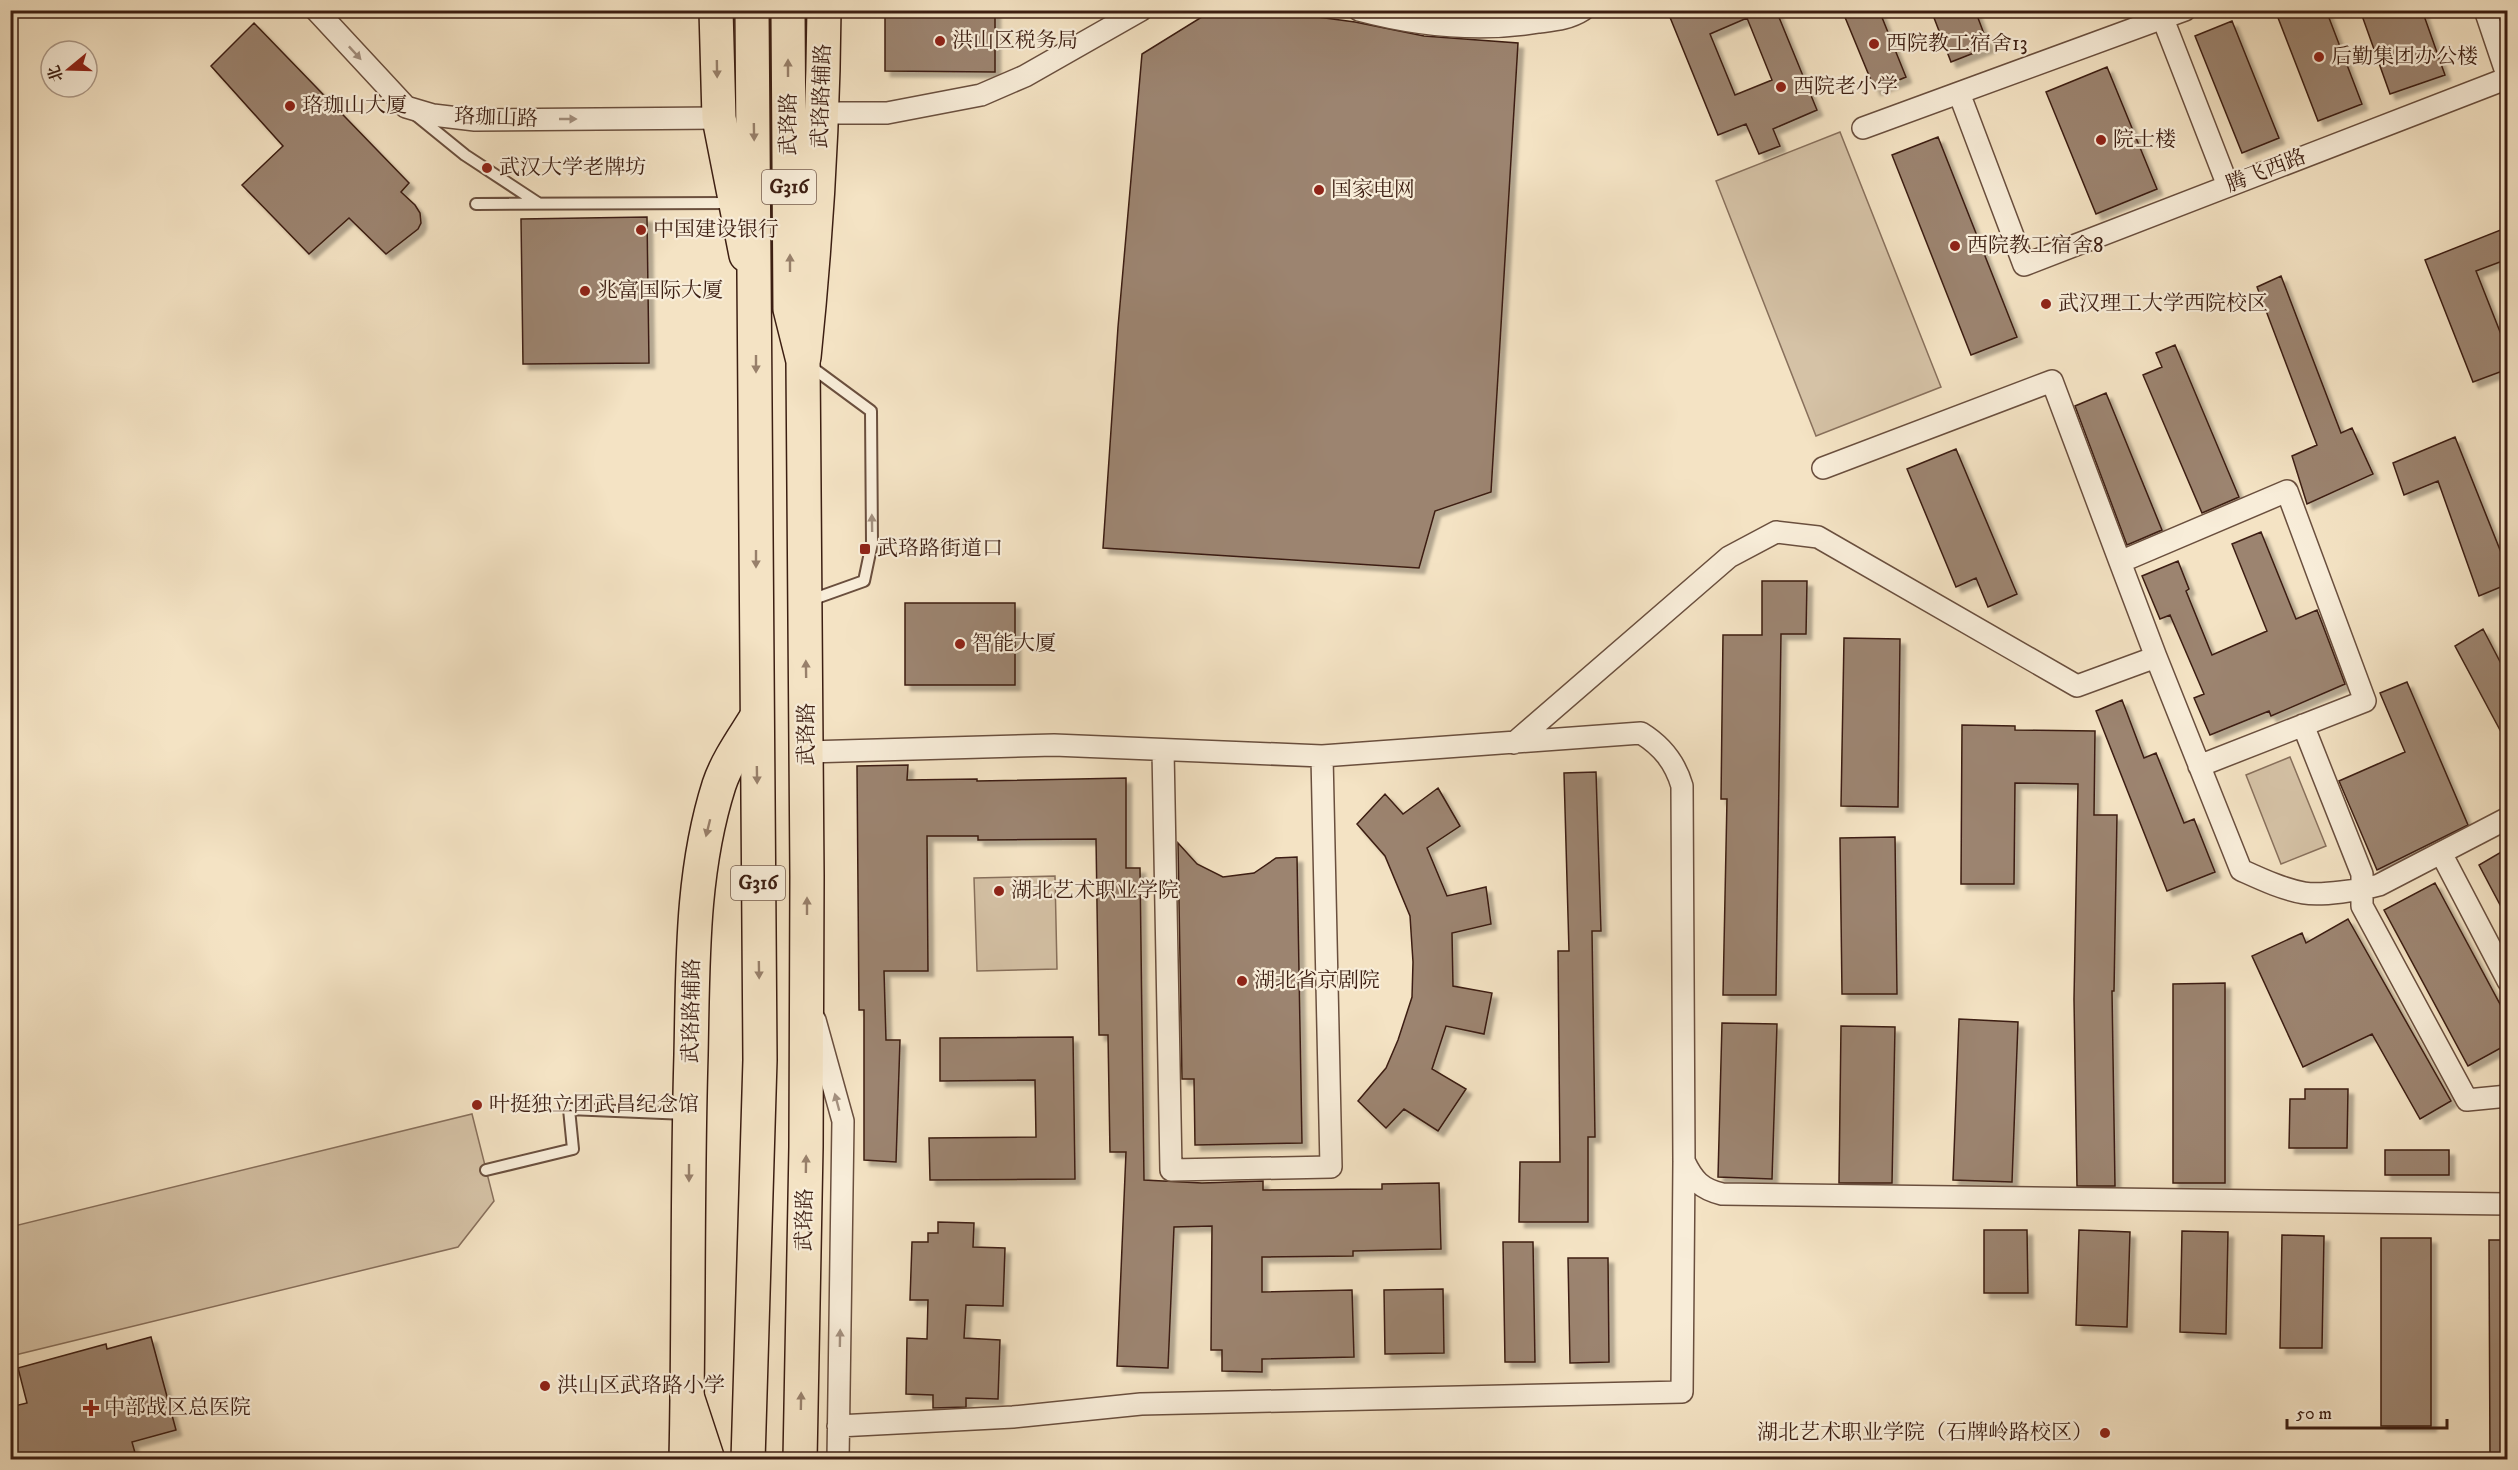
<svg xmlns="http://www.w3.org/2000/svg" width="2518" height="1470" viewBox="0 0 2518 1470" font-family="'IM FELL DW Pica','Noto Serif SC',serif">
<defs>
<filter id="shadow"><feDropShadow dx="5.5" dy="5.5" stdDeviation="1.5" flood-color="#0004"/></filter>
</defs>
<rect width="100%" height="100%" fill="#f4e3c4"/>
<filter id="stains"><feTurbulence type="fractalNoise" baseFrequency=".00333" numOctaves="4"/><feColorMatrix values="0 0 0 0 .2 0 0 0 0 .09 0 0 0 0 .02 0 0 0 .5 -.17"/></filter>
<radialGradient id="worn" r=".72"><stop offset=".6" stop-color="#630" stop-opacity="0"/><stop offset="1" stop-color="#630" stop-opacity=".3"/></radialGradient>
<path fill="#d5c2a6" stroke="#88705c" stroke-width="1.5" d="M 1840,132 L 1941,387 L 1816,436 L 1716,181 Z
M 2290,757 L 2326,846 L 2281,864 L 2246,775 Z
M 1055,876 L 1057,969 L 977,971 L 974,878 Z
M 472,1114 L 494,1201 L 458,1247 L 11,1356 L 10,1227 Z"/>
<path fill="#9c846f" stroke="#3c1e12" stroke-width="1.5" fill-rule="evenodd" filter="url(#shadow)" d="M 885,10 L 995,10 L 995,72 L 885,71 Z
M 1213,10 L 1265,10 L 1355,22 L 1424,36 L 1518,43 L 1491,492 L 1435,511 L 1419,568 L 1103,548 L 1118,327 L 1142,54 Z
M 1667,10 L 1776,10 L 1817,110 L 1773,129 L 1780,146 L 1759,154 L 1746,124 L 1718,135 ZM 1747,18 L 1772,80 L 1735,95 L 1710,34 Z
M 1842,10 L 1879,10 L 1906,77 L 1875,90 Z
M 1931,10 L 1975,10 L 1989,47 L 1951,62 Z
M 2275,10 L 2326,10 L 2362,104 L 2318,121 Z
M 2360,10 L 2422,10 L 2445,75 L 2390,94 Z
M 2232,21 L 2279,138 L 2242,153 L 2195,36 Z
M 254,23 L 409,183 L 401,192 L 415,205 L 420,213 L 421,223 L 418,229 L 386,254 L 349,218 L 309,254 L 242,185 L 283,146 L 211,66 Z
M 2107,67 L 2157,189 L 2096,214 L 2046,92 Z
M 1938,137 L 2017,337 L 1971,355 L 1892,155 Z
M 647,217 L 649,363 L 523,364 L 521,219 Z
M 2508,227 L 2508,259 L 2476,271 L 2508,352 L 2508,369 L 2473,382 L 2425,260 Z
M 2281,276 L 2341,433 L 2352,428 L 2373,474 L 2307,504 L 2292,456 L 2317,445 L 2257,287 Z
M 2175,345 L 2239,497 L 2202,513 L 2143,375 L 2162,367 L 2156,353 Z
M 2106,393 L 2162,530 L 2127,545 L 2075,406 Z
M 2455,437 L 2508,570 L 2508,584 L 2479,596 L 2438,481 L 2404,495 L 2393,463 Z
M 1956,449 L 2017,594 L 1988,607 L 1976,578 L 1956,587 L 1907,469 Z
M 2261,532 L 2296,619 L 2317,610 L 2345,684 L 2271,716 L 2269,711 L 2210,735 L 2194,698 L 2204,694 L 2170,615 L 2160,619 L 2142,576 L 2178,561 L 2189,589 L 2186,591 L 2212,655 L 2267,631 L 2232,544 Z
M 1762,581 L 1807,581 L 1806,634 L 1781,634 L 1776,995 L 1723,995 L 1727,799 L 1721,799 L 1723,635 L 1762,635 Z
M 905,603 L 1015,603 L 1015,685 L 905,685 Z
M 2483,629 L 2508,677 L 2508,745 L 2455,646 Z
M 1844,638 L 1900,639 L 1898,807 L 1841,806 Z
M 2407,682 L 2468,825 L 2377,870 L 2339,781 L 2405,752 L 2380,693 Z
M 2122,700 L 2144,758 L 2156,753 L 2184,823 L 2194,819 L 2215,872 L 2167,891 L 2096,711 Z
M 1962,725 L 2015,726 L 2015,730 L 2095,731 L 2094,815 L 2117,815 L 2114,991 L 2112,991 L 2115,1186 L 2077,1186 L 2074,999 L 2078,784 L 2015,783 L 2014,884 L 1961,884 Z
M 908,765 L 907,780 L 977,779 L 977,781 L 1126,778 L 1126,868 L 1140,868 L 1144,1180 L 1202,1183 L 1263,1181 L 1263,1190 L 1382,1189 L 1382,1184 L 1439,1183 L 1441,1249 L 1353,1251 L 1353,1256 L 1262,1257 L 1262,1292 L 1352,1290 L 1354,1357 L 1262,1359 L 1262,1372 L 1222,1371 L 1222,1350 L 1211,1350 L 1212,1226 L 1174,1227 L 1168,1368 L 1117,1366 L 1126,1152 L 1110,1152 L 1108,1035 L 1099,1035 L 1096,839 L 978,840 L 978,836 L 927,836 L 928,971 L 884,971 L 886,1040 L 900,1040 L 896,1162 L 864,1160 L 864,1010 L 859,1010 L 857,766 Z
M 1596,772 L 1601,931 L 1592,931 L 1595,1137 L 1588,1137 L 1588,1222 L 1519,1222 L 1520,1162 L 1560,1162 L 1558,951 L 1569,951 L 1564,773 Z
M 1438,788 L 1460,826 L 1427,848 L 1447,896 L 1486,887 L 1491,924 L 1452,933 L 1453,986 L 1492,993 L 1484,1034 L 1446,1026 L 1432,1069 L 1466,1089 L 1438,1131 L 1404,1109 L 1386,1128 L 1358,1101 L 1386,1068 L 1398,1040 L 1412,997 L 1413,962 L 1410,916 L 1385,856 L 1357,824 L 1385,794 L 1403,814 Z
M 1895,837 L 1897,994 L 1842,994 L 1840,838 Z
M 1178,843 L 1197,864 L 1223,877 L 1254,873 L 1276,858 L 1297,857 L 1302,1143 L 1195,1145 L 1194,1079 L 1182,1079 Z
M 2508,848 L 2508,920 L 2479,865 Z
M 2435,883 L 2508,1019 L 2508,1044 L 2468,1066 L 2384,910 Z
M 2348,919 L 2451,1101 L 2420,1119 L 2372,1034 L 2303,1067 L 2252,956 L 2302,933 L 2306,943 Z
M 2225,983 L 2225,1183 L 2173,1183 L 2173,984 Z
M 1959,1019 L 2018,1022 L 2012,1182 L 1953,1180 Z
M 1722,1023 L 1777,1024 L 1772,1179 L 1718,1177 Z
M 1841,1026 L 1895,1027 L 1892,1183 L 1839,1183 Z
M 1073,1037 L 1075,1179 L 930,1180 L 929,1138 L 1036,1137 L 1035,1080 L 940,1081 L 940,1038 Z
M 2305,1089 L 2348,1089 L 2347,1148 L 2289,1148 L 2290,1099 L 2305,1099 Z
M 2385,1150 L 2449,1150 L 2449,1175 L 2385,1175 Z
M 938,1222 L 974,1223 L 973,1247 L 1005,1248 L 1003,1306 L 966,1305 L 964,1338 L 1000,1340 L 998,1399 L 966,1398 L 966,1407 L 933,1408 L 933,1395 L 906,1394 L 907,1338 L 927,1339 L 928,1300 L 910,1300 L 912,1242 L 928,1242 L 928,1233 L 938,1233 Z
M 1984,1230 L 2027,1230 L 2028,1293 L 1984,1293 Z
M 2079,1230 L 2130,1232 L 2127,1327 L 2076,1325 Z
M 2182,1231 L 2228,1232 L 2226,1334 L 2180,1332 Z
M 2282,1235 L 2324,1236 L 2322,1348 L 2280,1348 Z
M 2381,1238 L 2431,1238 L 2431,1426 L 2381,1426 Z
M 2489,1240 L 2508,1240 L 2508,1460 L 2490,1460 Z
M 1503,1242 L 1533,1242 L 1535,1362 L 1505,1362 Z
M 1568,1258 L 1608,1258 L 1609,1362 L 1570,1363 Z
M 1443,1289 L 1444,1353 L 1385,1354 L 1384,1290 Z
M 151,1337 L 176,1430 L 132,1442 L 137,1460 L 10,1460 L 10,1407 L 27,1403 L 18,1368 L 106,1344 L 107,1349 Z"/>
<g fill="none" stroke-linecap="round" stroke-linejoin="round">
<defs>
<path id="service" d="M 417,116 L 465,155 L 538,203
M 476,204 L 731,203
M 808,601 L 864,581 L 872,543 L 871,411 L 810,366
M 486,1170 L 573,1149 L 569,1109 L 686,1114"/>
<path id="minor" d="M 316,10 L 406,107 L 433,115 L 475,120 L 719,118
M 1359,10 C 1419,26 1478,32 1539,22 C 1555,20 1569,19 1583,10
M 2485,10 L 2508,78
M 2163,19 L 2228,186
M 1959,93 L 2024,265 L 2508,78
M 823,113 L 887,113 L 981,95 L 1025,76 L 1141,10
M 1863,128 L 2185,10
M 1823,468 L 2052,381 L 2120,562
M 2156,657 L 2241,870 C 2261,879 2282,889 2304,893 C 2322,896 2361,890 2379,885 L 2508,818
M 2303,725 L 2362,874 L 2362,906 L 2467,1100 L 2508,1096
M 1514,743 L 1729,557 L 1776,532 L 1818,537 L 2077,686 L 2156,657 L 2120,562 L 2287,491 L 2365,701 L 2199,766
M 1163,750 L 1171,1170 L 1331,1167 L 1322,756
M 807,752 L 1054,745 L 1322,756 L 1641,733 C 1662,746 1675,762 1682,786 L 1684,1161 C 1693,1180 1701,1189 1722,1194 L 2508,1204
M 2441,853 L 2508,981
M 815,1020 L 843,1121 L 838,1460
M 838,1426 L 1013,1417 L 1141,1404 L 1682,1392 L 1684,1162"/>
<path id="primary" d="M 716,10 L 719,118 L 746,255
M 804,357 C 816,241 823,126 824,10
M 686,1460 C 689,1325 687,1190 691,1055 C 693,965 691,873 719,785 C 727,761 743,739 756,718"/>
<path id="trunk" d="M 788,10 L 790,309 L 803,361 L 807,876 L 806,1147 L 800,1460
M 687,1396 L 708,1460
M 748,1460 L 760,1060 L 752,10"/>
</defs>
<use href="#service" stroke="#6a4f3e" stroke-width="14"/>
<use href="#minor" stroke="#6a4f3e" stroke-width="24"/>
<use href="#primary" stroke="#3c1e12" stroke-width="36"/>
<use href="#trunk" stroke="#3c1e12" stroke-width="36"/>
<use href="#service" stroke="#f8edd9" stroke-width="10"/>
<use href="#minor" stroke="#f8edd9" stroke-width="21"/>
<use href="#primary" stroke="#f4e3c4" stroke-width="33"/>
<use href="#trunk" stroke="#f4e3c4" stroke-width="33"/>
</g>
<defs><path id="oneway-solid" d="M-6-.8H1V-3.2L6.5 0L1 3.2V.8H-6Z" transform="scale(1.5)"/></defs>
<g fill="#a3907f">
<use href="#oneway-solid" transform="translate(355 53) rotate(47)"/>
<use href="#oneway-solid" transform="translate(568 119)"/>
<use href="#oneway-solid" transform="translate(872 523) rotate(-91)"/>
<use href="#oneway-solid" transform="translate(837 1102) rotate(-105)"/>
<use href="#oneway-solid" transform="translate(840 1338) rotate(-89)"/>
</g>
<g fill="#98806b">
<use href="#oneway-solid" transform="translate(788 68) rotate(-90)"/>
<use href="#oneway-solid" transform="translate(717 69) rotate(89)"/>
<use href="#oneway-solid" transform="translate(754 132) rotate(89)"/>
<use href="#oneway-solid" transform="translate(790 263) rotate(-90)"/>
<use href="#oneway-solid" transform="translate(756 364) rotate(90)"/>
<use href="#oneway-solid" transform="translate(756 559) rotate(90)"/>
<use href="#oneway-solid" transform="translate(806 669) rotate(-91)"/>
<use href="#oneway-solid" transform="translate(757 775) rotate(89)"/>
<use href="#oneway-solid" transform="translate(708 828) rotate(104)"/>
<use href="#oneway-solid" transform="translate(807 906) rotate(-90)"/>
<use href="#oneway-solid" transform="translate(759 970) rotate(89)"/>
<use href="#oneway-solid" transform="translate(806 1164) rotate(-89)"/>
<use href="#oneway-solid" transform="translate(689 1173) rotate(90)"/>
<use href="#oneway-solid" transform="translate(801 1401) rotate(-89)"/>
</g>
<g fill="#8f2418" stroke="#f8edd9" stroke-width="2">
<circle cx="940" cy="41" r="6"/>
<circle cx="1874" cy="44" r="6"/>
<circle cx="2319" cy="57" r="6"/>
<circle cx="1781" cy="87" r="6"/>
<circle cx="290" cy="106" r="6"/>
<circle cx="2101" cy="140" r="6"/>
<circle cx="487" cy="168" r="6"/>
<circle cx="1319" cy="190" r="6"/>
<circle cx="641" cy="230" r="6"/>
<circle cx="1955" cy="246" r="6"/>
<circle cx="585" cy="291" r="6"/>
<circle cx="2046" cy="304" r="6"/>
<rect x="859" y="543" width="12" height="12" rx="3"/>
<circle cx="960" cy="644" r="6"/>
<circle cx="999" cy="891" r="6"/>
<circle cx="1242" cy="981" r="6"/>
<circle cx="477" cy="1105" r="6"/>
<circle cx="545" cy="1386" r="6"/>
<path d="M88 1399h6v6h6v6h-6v6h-6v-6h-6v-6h6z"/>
<circle cx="2105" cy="1433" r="6"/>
</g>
<g text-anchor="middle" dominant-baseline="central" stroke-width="4.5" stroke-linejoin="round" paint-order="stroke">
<g fill="#f8edd9" stroke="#745c4e" stroke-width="1.5">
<rect x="762" y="170" width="54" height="34" rx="4.5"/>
<rect x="731" y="866" width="54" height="34" rx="4.5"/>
</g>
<g font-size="20" font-weight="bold" fill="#3c1e12">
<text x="789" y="187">G316</text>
<text x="758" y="883">G316</text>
</g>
<g font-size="21" fill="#3c1e12" stroke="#f8edd9" text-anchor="start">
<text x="952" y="41">洪山区税务局</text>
<text x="1886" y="44">西院教工宿舍13</text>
<text x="2331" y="57">后勤集团办公楼</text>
<text x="1793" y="87">西院老小学</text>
<text x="302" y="106">珞珈山大厦</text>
<text x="2113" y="140">院士楼</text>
<text x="499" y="168">武汉大学老牌坊</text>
<text x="1331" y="190">国家电网</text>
<text x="653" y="230">中国建设银行</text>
<text x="1967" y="246">西院教工宿舍8</text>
<text x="597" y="291">兆富国际大厦</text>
<text x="2058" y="304">武汉理工大学西院校区</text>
<text x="877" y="549">武珞路街道口</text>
<text x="972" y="644">智能大厦</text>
<text x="1011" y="891">湖北艺术职业学院</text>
<text x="1254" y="981">湖北省京剧院</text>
<text x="489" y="1105">叶挺独立团武昌纪念馆</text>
<text x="557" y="1386">洪山区武珞路小学</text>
<text x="104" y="1408">中部战区总医院</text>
<text x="2093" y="1433" text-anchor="end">湖北艺术职业学院（石牌岭路校区）</text>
</g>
<g font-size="21" fill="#3c1e12" stroke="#f8edd9">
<text transform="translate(822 96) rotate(-88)">武珞路辅路</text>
<text transform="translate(496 118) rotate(2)">珞珈山路</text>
<text transform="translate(789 124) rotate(-90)">武珞路</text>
<text transform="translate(2266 171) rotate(-21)">腾飞西路</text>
<text transform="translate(807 734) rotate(-90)">武珞路</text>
<text transform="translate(692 1011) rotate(-89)">武珞路辅路</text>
<text transform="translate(805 1220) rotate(-89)">武珞路</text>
</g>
</g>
<rect width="2518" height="1470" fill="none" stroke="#f4e3c4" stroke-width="36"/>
<rect x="12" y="12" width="2494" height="1446" fill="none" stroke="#3c1e12" stroke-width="3"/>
<rect x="18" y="18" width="2482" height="1434" fill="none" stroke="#3c1e12" stroke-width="1.5"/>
<g transform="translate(69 69) rotate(251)"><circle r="28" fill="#f8edd9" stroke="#ad9a89" stroke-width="1.5"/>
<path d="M0-4.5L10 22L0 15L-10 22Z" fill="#8f2418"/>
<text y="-9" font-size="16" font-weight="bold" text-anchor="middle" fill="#3c1e12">北</text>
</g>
<path d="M2287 1419v9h160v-9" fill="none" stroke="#3c1e12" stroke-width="3"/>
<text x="2296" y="1419" font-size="18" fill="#3c1e12" stroke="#f8edd9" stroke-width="4.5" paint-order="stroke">50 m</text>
<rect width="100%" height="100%" filter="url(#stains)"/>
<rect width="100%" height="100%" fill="url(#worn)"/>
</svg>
